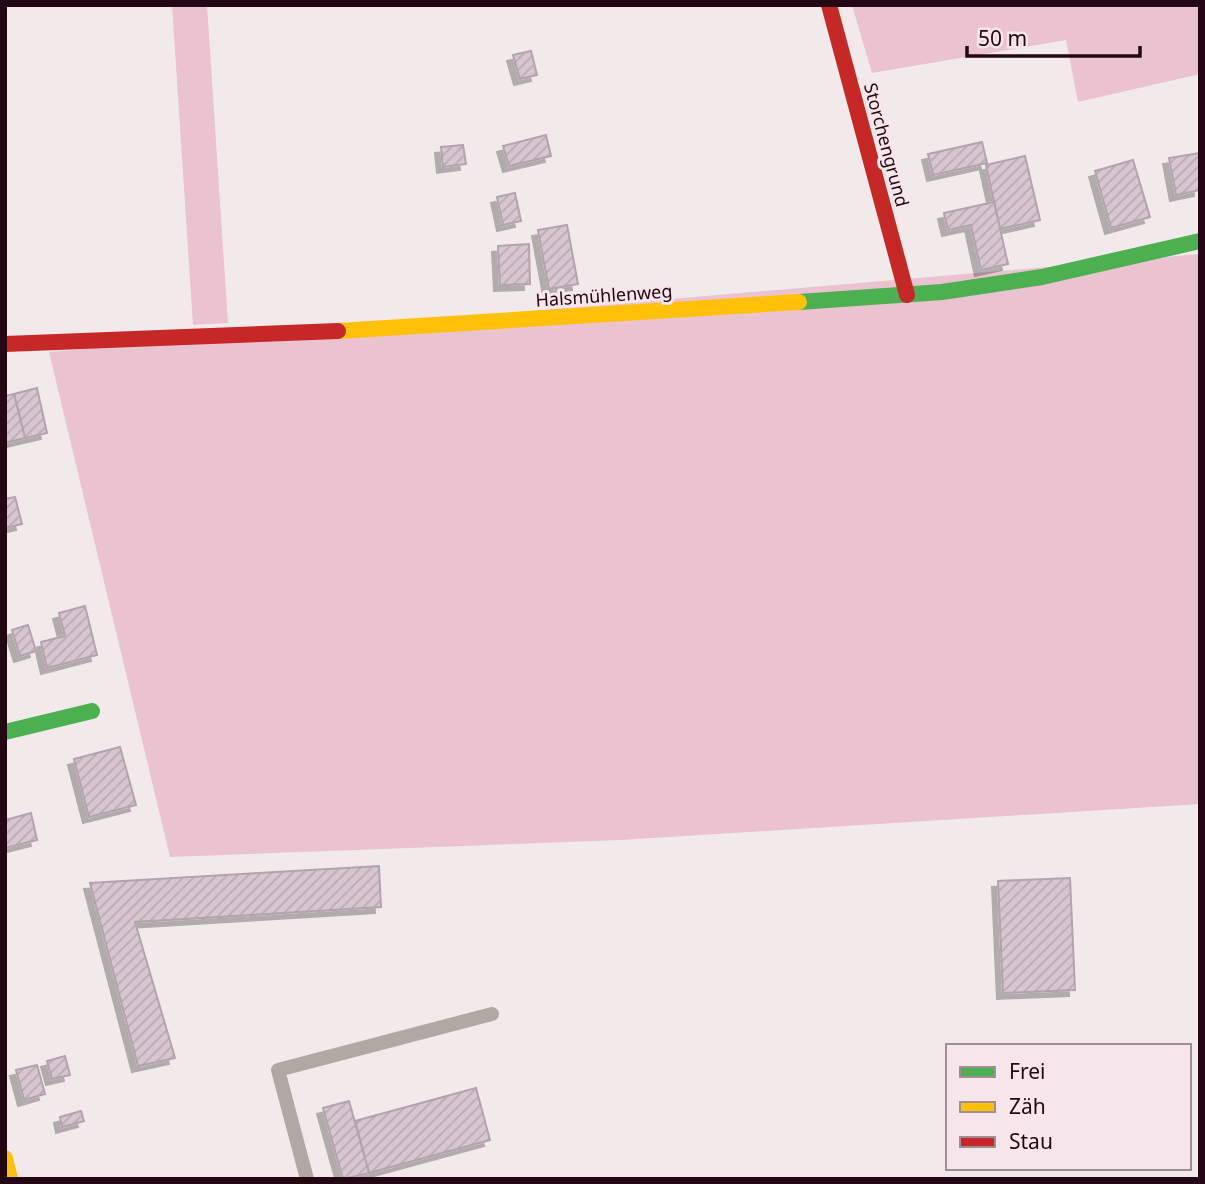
<svg xmlns="http://www.w3.org/2000/svg" width="1205" height="1184" viewBox="0 0 1205 1184" font-family="'Noto Sans',sans-serif">
  <defs>
    <pattern id="building-hatch" width="6" height="6" patternUnits="userSpaceOnUse" patternTransform="scale(1.75)"><rect width="6" height="6" fill="#d7c6d0"/><path d="M-1 1l2-2M0 6l6-6M5 7l2-2" fill="none" stroke="#b8a9b2"/></pattern>
    <filter id="shadow"><feDropShadow dx="-6" dy="6" stdDeviation="0" flood-color="#0004"/></filter>
  </defs>
  <rect width="100%" height="100%" fill="#f2e9eb"/>
  <g fill="#ebc2cf">
    <path d="M172,5H207L228,323L193,325Z"/>
    <path d="M852,5H1200V74L1078,102L1066,40L872,73Z"/>
    <path d="M1200,254V804L621,840L170,857L49,352Z"/>
  </g>
  <g fill="url(#building-hatch)" stroke="#b3a3ad" stroke-width="2" filter="url(#shadow)">
    <path d="M531,51L537,75L520,79L513,55Z"/>
    <path d="M546,135L551,156L509,166L503,146Z"/>
    <path d="M982,142L987,163L933,175L928,154Z"/>
    <path d="M463,145L466,164L443,167L441,147Z"/>
    <path d="M1200,153V190L1176,195L1169,158Z"/>
    <path d="M1025,156L1040,220L1000,229L986,165Z"/>
    <path d="M1133,160L1150,217L1111,228L1095,171Z"/>
    <path d="M515,193L521,221L503,225L497,197Z"/>
    <path d="M994,202L1008,264L981,270L971,225L948,230L944,213Z"/>
    <path d="M567,225L578,284L549,289L538,230Z"/>
    <path d="M529,244L530,284L500,285L498,246Z"/>
    <path d="M37,388L47,433L25,438L14,394Z"/>
    <path d="M14,394L25,438L5,443V396Z"/>
    <path d="M15,497L22,524L5,528V499Z"/>
    <path d="M85,606L97,655L47,668L41,642L65,636L59,613Z"/>
    <path d="M28,625L36,651L20,656L12,630Z"/>
    <path d="M120,747L136,805L89,817L74,759Z"/>
    <path d="M31,813L37,840L5,848V820Z"/>
    <path d="M379,866L381,907L135,922L175,1058L138,1066L90,883Z"/>
    <path d="M1070,878L1075,990L1003,993L998,881Z"/>
    <path d="M65,1056L70,1075L52,1079L47,1061Z"/>
    <path d="M37,1065L45,1094L24,1100L16,1070Z"/>
    <path d="M476,1088L490,1140L369,1173L355,1121Z"/>
    <path d="M349,1101L369,1173L343,1179L323,1108Z"/>
    <path d="M81,1111L84,1121L62,1127L60,1117Z"/>
  </g>
  <g fill="none" stroke-linecap="round" stroke-linejoin="round">
    <path stroke="#b1a8a4" stroke-width="14" d="M307,1179L278,1070L492,1014"/>
    <g stroke="#4caf50" stroke-width="16">
      <path d="M799,302L942,292L1042,277L1200,241"/>
      <path d="M5,732L92,711"/>
    </g>
    <g stroke="#ffc107" stroke-width="16">
      <path d="M338,331L799,302"/>
      <path d="M5,1158L10,1179"/>
    </g>
    <g stroke="#c62828" stroke-width="16">
      <path d="M829,5L907,295"/>
      <path d="M5,344L338,331"/>
    </g>
  </g>
  <g text-anchor="middle" stroke-width="6" stroke-linejoin="round" paint-order="stroke">
    <g font-size="18" fill="#230813" stroke="#f6e5ea">
      <text transform="translate(886 145) rotate(75)" y="6">Storchengrund</text>
      <text transform="translate(604 296) rotate(-4)" y="6">Halsmühlenweg</text>
    </g>
  </g>
  <rect width="1205" height="1184" fill="none" stroke="#230813" stroke-width="14"/>
  <rect x="946" y="1044" width="245" height="126" fill="#f6e5ea" stroke="#a28d94" stroke-width="2"/>
  <rect x="960" y="1067" width="35" height="10" fill="#4caf50" stroke="#a28d94" stroke-width="2"/>
  <text x="1009" y="1079" font-size="21" fill="#230813">Frei</text>
  <rect x="960" y="1102" width="35" height="10" fill="#ffc107" stroke="#a28d94" stroke-width="2"/>
  <text x="1009" y="1114" font-size="21" fill="#230813">Zäh</text>
  <rect x="960" y="1137" width="35" height="10" fill="#c62828" stroke="#a28d94" stroke-width="2"/>
  <text x="1009" y="1149" font-size="21" fill="#230813">Stau</text>
  <path d="M967 46v10h173v-10" fill="none" stroke="#230813" stroke-width="3.5"/>
  <text x="978" y="46" font-size="21" fill="#230813" stroke="#f6e5ea" stroke-width="5" paint-order="stroke">50 m</text>
</svg>
